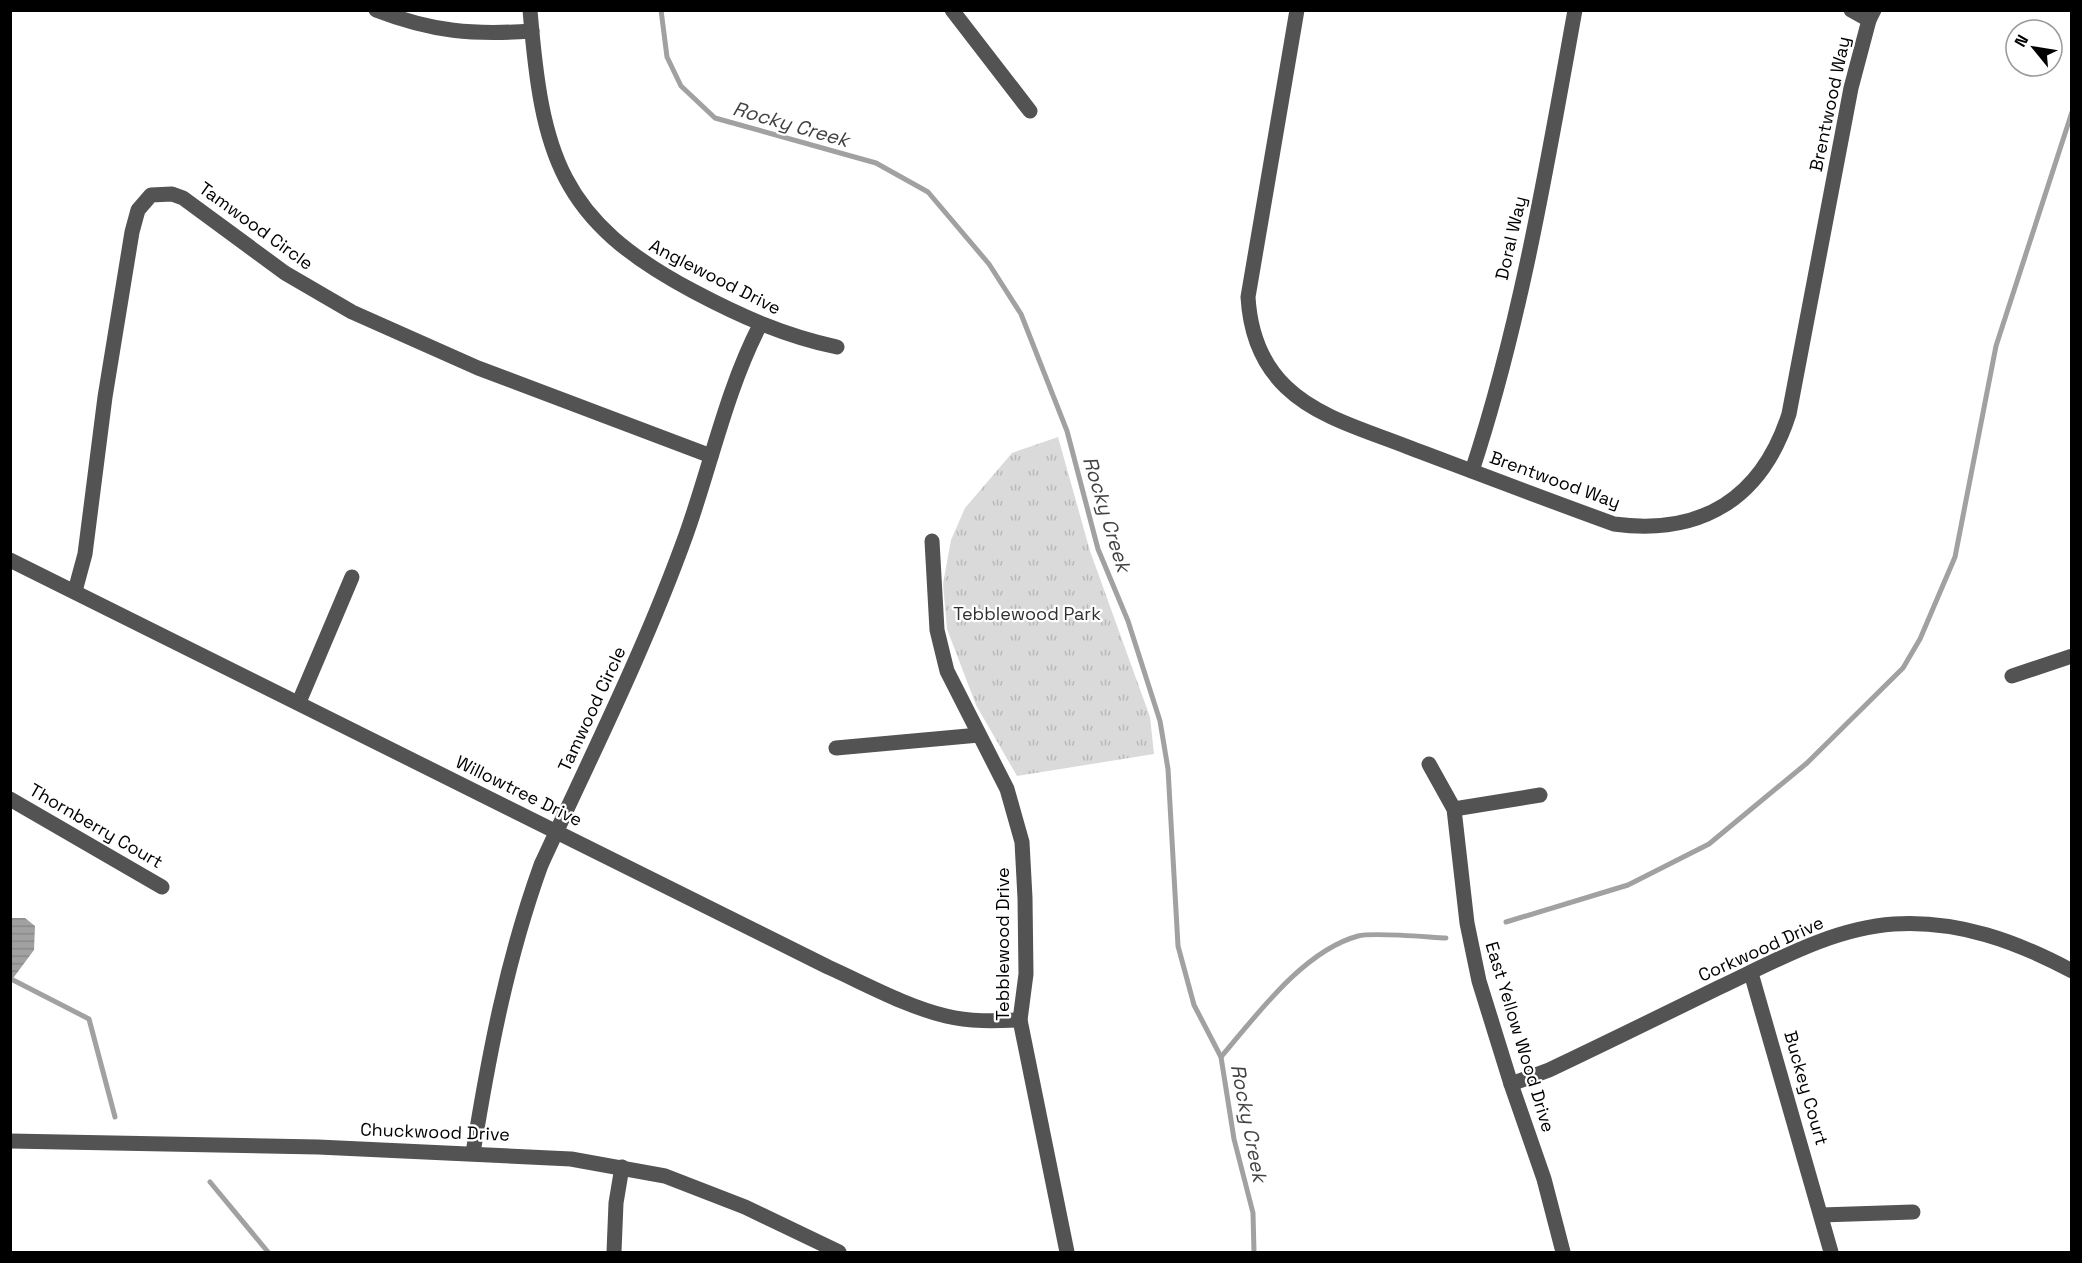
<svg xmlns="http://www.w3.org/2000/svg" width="2082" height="1263" viewBox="0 0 2082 1263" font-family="'Space Grotesk',sans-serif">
  <defs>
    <pattern id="park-tufts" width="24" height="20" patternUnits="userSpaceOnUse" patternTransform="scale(1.5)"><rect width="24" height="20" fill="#dadada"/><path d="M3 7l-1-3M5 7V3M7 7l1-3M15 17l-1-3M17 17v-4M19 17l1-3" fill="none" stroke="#b9b9b9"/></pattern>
    <pattern id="water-rules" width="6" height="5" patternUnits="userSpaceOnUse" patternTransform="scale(1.5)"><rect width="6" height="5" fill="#a1a1a1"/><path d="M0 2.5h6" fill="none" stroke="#898989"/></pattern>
  </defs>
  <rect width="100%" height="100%" fill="#fff"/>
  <path fill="url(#park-tufts)" d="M1058,437L1090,551L1150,717L1154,754L1017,776L976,705L947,629L943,584L951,540L965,508L1012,453Z"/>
  <path fill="url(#water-rules)" d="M11,918H25L35,926L34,950L11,981Z"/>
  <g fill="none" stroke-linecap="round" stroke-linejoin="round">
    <g stroke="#a1a1a1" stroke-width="5">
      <path d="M661,10L667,57L681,86L715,118L876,163L928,192L989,264L1021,314L1067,431L1098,549L1128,621L1160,721L1168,769L1178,946L1194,1005L1221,1057L1234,1139L1253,1213L1254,1252"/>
      <path d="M1506,922L1628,885L1709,844L1807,763L1903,668L1920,639L1955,557L1996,346L2072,112"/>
      <path d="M13,980L89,1019L115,1117"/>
      <path d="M1221,1057C1256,1016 1303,951 1358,936C1373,932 1426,937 1446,938"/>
      <path d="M210,1182L268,1252"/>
    </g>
    <g stroke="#535353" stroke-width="15">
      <path d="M376,10C433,32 473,35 532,31"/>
      <path d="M530,10C542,155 559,220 693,291C740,316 785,336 837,347"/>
      <path d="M952,10L1030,111"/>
      <path d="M1297,10L1248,297C1250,331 1261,363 1286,387C1318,418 1368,431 1408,447C1477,473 1545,499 1614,524C1702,536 1762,498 1789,414L1851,88L1869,20L1874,10"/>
      <path d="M1851,10L1869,20"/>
      <path d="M1472,471C1521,322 1547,165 1575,10"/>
      <path d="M932,541L937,630L947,671L1007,789L1022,842L1025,898L1026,974L1020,1020L1067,1252"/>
      <path d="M10,560L828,967C866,984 905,1006 946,1016C970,1022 995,1021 1020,1020"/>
      <path d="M75,591L85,554L105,397L132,232L138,210L151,195L172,194L183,198L285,273L352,312L478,368L711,456"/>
      <path d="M2012,676L2072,656"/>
      <path d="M299,702L352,577"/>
      <path d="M836,748L979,735"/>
      <path d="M1429,764L1454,809L1467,923L1479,981L1511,1084L1544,1179L1563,1252"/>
      <path d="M10,799L162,887"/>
      <path d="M1454,809L1540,795"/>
      <path d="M1751,973L1831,1252"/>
      <path d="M1511,1084L1549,1070C1606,1043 1663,1015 1720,987C1775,961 1833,928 1894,924C1958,920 2016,941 2072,971"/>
      <path d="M10,1141L318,1147L571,1159L665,1176L745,1207L839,1252"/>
      <path d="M473,1153C489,1054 507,959 541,865C591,756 645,649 686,535C711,465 726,391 760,325"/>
      <path d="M1821,1215L1913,1212"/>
      <path d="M614,1252L616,1203L622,1167"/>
    </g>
  </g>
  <g text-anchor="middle" stroke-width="4.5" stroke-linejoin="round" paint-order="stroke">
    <g font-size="18" fill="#000" stroke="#fff">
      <text transform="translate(1830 104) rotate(-78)" y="6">Brentwood Way</text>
      <text transform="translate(256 226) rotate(36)" y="6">Tamwood Circle</text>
      <text transform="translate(1511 238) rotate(-77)" y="6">Doral Way</text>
      <text transform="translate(715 277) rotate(27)" y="6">Anglewood Drive</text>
      <text transform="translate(1555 480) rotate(20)" y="6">Brentwood Way</text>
      <text transform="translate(592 709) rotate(-65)" y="6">Tamwood Circle</text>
      <text transform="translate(519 791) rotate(26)" y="6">Willowtree Drive</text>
      <text transform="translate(96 826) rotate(30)" y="6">Thornberry Court</text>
      <text transform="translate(1003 944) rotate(-90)" y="6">Tebblewood Drive</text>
      <text transform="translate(1761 949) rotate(-24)" y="6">Corkwood Drive</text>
      <text transform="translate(1520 1037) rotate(73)" y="6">East Yellow Wood Drive</text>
      <text transform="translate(1806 1088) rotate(74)" y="6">Buckey Court</text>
      <text transform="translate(435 1132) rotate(2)" y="6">Chuckwood Drive</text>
    </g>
    <g font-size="18" fill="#313131" stroke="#fff">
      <text x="1027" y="620">Tebblewood Park</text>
    </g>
    <g font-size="20" font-style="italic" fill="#424242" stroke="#fff">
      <text transform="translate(791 124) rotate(16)" y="7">Rocky Creek</text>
      <text transform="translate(1107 514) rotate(73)" y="7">Rocky Creek</text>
      <text transform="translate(1249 1123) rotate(79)" y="7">Rocky Creek</text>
    </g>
  </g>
  <rect width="2082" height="1263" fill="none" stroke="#000000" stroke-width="24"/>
  <g transform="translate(2034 48) rotate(300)"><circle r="28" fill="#ffffff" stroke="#999999" stroke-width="1.5"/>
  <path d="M0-4.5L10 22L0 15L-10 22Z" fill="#000000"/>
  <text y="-9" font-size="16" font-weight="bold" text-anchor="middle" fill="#000000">N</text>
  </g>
</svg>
